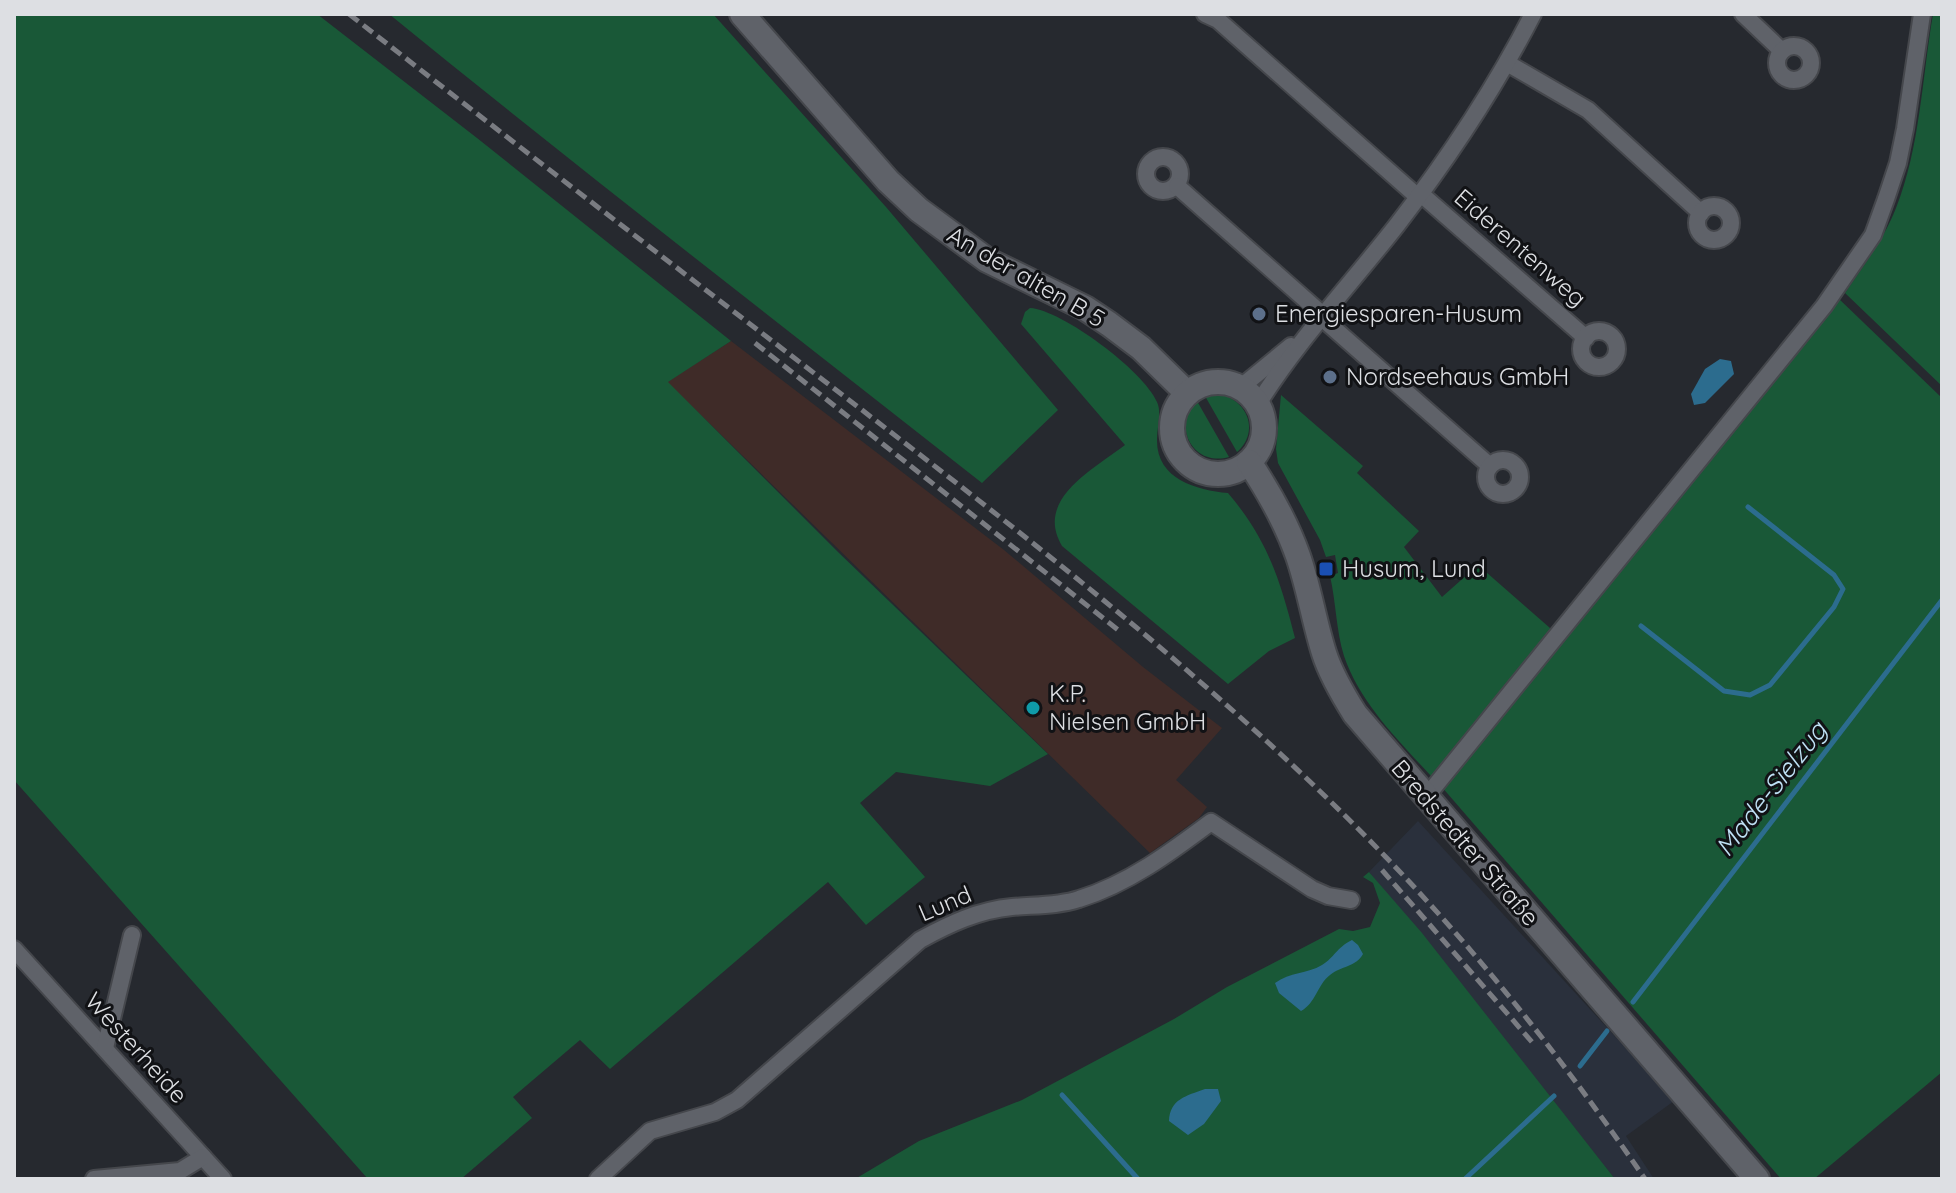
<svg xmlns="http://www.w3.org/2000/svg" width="1956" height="1193" viewBox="0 0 1956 1193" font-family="Quicksand,sans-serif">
  <rect width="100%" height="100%" fill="#26292f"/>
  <path fill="#2a303c" d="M1418,821L1674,1101L1626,1136L1654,1179H1615L1369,872Z"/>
  <path fill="#3f2b28" d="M731,341L1004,550L1143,667L1222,728L1176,780L1207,807L1199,818L1150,853L667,382Z"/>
  <g fill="#195837">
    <path d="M14,14H317L477,138L731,341L668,382L838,552L1048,754L990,786L896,772L860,803L925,877L866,925L828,882L610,1069L580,1040L513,1097L532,1118L461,1179H368L14,780Z"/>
    <path d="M389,14H713L886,207L1058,410L982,483C784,327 584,173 389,14Z"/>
    <path d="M1933,14H1942V386L1845,293C1863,266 1884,239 1896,208C1920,148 1922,78 1933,14Z"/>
    <path d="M1837,297L1942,398V1072L1814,1179H1781L1441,786Z"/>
    <path d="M1030,308C1062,310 1144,371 1157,402C1162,413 1157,427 1157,439C1156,479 1196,490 1228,493C1268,540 1280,580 1295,638L1269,651L1228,684L1062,546C1034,499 1094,469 1125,445L1021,324L1025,312Z"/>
    <path d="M1214,394C1245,395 1262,430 1237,452L1205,396Z"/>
    <path d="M1281,395L1363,466L1357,473L1419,531L1404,547L1442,597L1478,565L1550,628L1551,635L1441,769L1431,776C1398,740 1360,703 1344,656C1336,630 1336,602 1330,576L1338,573L1335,555L1326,557L1320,540L1278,463L1276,449Z"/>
    <path d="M1197,401L1229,457C1193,467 1171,426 1197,401Z"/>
    <path d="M1369,872L1422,933L1615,1179H855L919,1141L1022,1100L1174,1019L1227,987L1339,929L1353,931L1370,927L1380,903L1373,883L1363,877Z"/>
  </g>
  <g fill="#2c6c8e">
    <path d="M1720,359L1731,361L1734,374L1705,403L1694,405L1691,394L1705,369Z"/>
    <path d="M1352,940L1358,945L1363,954C1356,967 1341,966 1330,975C1317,985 1316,1003 1301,1011L1279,993L1275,983C1290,972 1307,974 1322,965C1335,957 1336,948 1352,940Z"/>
    <path d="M1205,1089H1218L1221,1101L1204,1124L1188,1135L1169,1121C1170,1099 1186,1096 1205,1089Z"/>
  </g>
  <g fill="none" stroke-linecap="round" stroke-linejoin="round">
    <g stroke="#2c6c8e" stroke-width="5">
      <path d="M1641,626L1724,691L1750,695L1770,685L1834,607L1843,589L1834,575L1748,507"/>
      <path d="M1633,1002L1942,600"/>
      <path d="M1580,1066L1607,1031"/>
      <path d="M1062,1095L1138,1179"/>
      <path d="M1465,1179L1554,1096"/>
    </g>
    <g stroke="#45474c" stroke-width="20">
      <g id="street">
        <path d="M1205,14L1218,20L1418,197"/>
        <path d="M1743,14L1782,51"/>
        <circle cx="1794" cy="63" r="17"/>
        <path d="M1507,63L1588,110L1701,213"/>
        <circle cx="1163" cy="174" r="17"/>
        <path d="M1177,186L1324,316"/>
        <path d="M1421,194L1586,338"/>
        <circle cx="1714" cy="223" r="17"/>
        <path d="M1322,318L1490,466"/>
        <circle cx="1599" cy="349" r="18"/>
        <path d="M1241,387L1291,346"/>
        <path d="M1258,404C1298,340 1351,284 1397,225C1448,159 1495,88 1533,14"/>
        <circle cx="1503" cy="477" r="17"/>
        <path d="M1426,797L1824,306L1873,235L1886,199L1898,163L1905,129L1922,14"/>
        <path d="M14,949L223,1179"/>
        <path d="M105,1048L132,935"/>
        <path d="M94,1179L180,1171L203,1157"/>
        <path d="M598,1179L650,1131L715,1112L737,1100L920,940C949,924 979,910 1012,907C1034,905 1058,906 1079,899C1128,884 1171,852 1211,822L1312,889L1328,896L1351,900"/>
      </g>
    </g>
    <g stroke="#45474c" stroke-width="28">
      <g id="secondary">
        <path d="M742,14L888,181L919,210L987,260L1085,308L1109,324L1141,348L1187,393"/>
        <circle cx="1218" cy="428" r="46"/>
        <path d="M1249,462C1269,492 1286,522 1298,556C1309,588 1314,621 1324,653C1331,675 1343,695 1355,714L1757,1179"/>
      </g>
    </g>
    <use href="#street" stroke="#5f6269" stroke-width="16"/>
    <use href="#secondary" stroke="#5f6269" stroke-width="24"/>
    <g stroke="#7a7c82" stroke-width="5" stroke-dasharray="12 6" stroke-linecap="butt">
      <path d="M349,14C506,137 664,258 823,380C1014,527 1211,677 1380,851C1478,952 1565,1062 1645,1179"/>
      <path d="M755,343L1122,633"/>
      <path d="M1382,870L1532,1042"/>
    </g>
  </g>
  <g fill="#5c6f8a" stroke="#111215" stroke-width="3">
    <circle cx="1259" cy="314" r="8"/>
    <circle cx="1330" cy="377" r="8"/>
  </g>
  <rect fill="#1a4fb4" stroke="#111215" stroke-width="3" x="1318" y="561" width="16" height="16" rx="4"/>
  <circle fill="#0f9aa8" stroke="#111215" stroke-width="3" cx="1033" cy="708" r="8"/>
  <g text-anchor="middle" stroke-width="6" stroke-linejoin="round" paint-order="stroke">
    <g font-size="24" fill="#dddfe3" stroke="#111215">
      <text transform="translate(1520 248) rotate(41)" y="8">Eiderentenweg</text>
      <text transform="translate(1026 277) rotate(30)" y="8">An der alten B 5</text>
      <text transform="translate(1465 843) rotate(49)" y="8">Bredstedter Straße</text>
      <text transform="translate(945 904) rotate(-23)" y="8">Lund</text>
      <text transform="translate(136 1048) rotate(48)" y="8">Westerheide</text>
    </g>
    <g font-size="24" fill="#dddfe3" stroke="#111215" text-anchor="start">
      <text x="1275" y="322">Energiesparen-Husum</text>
      <text x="1346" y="385">Nordseehaus GmbH</text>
      <text x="1342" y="577">Husum, Lund</text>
      <text x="1049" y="702">K.P.<tspan x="1049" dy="28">Nielsen GmbH</tspan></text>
    </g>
    <g font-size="26" font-style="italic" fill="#bfe1f5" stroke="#111215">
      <text transform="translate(1771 789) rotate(-52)" y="9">Made-Sielzug</text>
    </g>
  </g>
  <rect width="1956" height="1193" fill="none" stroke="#dddfe3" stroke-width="32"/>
</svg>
